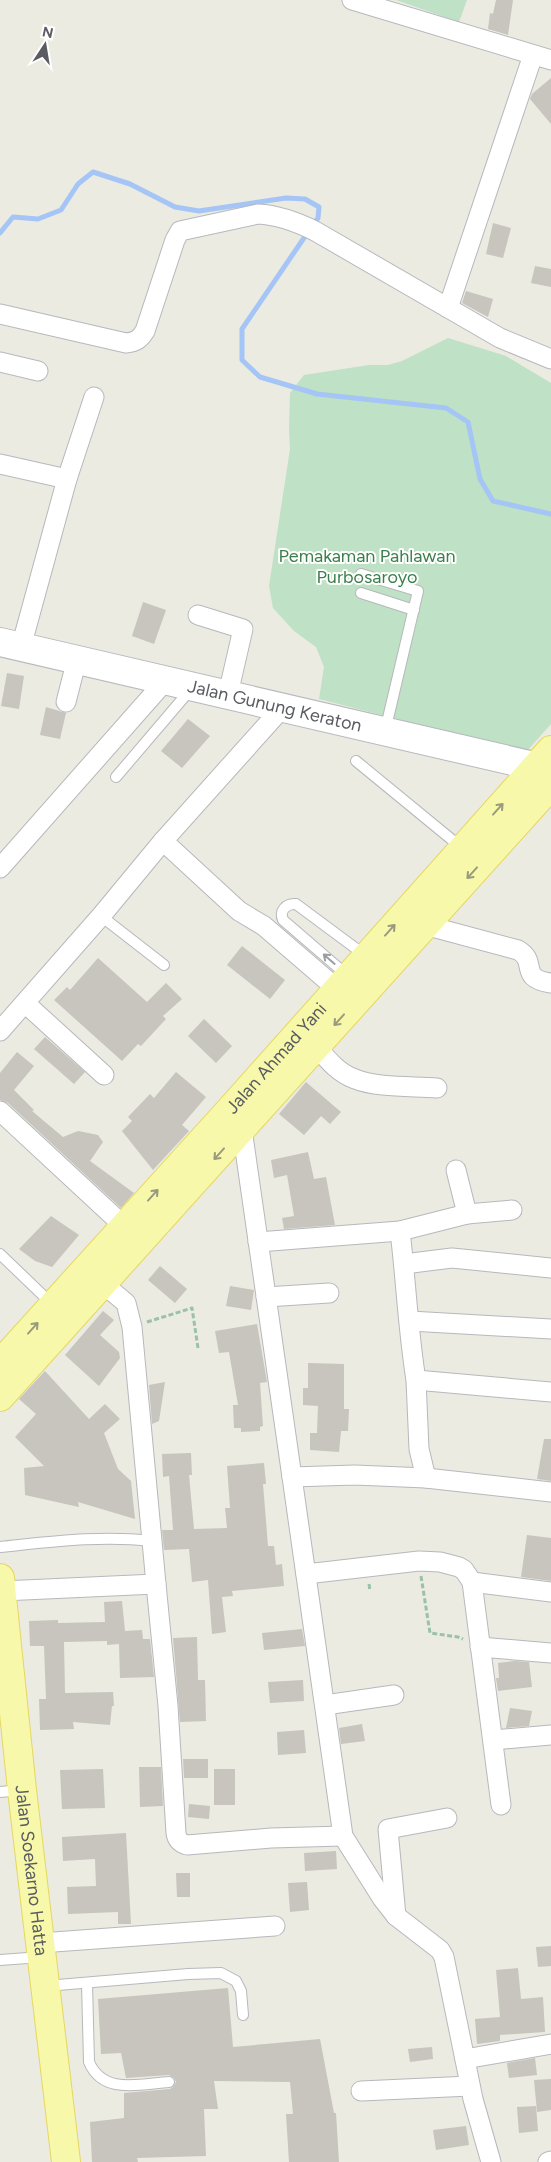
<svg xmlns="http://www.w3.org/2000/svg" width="551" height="2162" viewBox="0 0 551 2162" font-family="Figtree,sans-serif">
  <rect width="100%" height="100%" fill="#ebebe1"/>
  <g fill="#bfe1c5">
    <path d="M396,0H467L459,22Z"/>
    <path d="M448,338L506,356L551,383V724L526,752L319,699L324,667L316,647L294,631L273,608L269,586L290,449L289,429L290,393L304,375L369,365H388L402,361Z"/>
  </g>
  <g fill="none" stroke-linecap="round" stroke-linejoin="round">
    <g stroke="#a5c5f7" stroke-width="5">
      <path d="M308,232L242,329V360L260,377L317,394L446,408L468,422L480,479L493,501L551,514"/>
      <path d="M0,233L13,217L38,219L61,210L78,184L93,172L130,184L175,207L199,211L286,198L305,199L319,207L318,218L313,225"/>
    </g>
  </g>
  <g fill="#c7c5be">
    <path d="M496,0H513L508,35L488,29L490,13L493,14Z"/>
    <path d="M551,78V124L530,99L532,94Z"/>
    <path d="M493,223L511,228L503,258L486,254Z"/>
    <path d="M535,266L551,269V287L531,283Z"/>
    <path d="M466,291L493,299L488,317L462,303Z"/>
    <path d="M143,602L166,610L154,644L132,636Z"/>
    <path d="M7,673L24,676L19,709L1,706Z"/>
    <path d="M46,707L66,713L60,739L40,735Z"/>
    <path d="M188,719L210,736L182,768L161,751Z"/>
    <path d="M242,946L285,980L270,999L227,965Z"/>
    <path d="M98,958L147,1002L166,983L182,999L163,1016L166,1019L141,1046L138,1044L122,1061L54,1000L67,987L70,990Z"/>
    <path d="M204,1019L232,1046L216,1063L188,1036Z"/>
    <path d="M45,1037L85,1072L74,1084L34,1049Z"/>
    <path d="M17,1052L34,1066L14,1090L34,1110L32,1111L63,1137L78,1131L98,1135L103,1142L90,1161L134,1193L121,1208L8,1103L0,1100V1073Z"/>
    <path d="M176,1072L206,1097L182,1125L189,1131L153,1170L122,1131L132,1121L128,1117L150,1094L154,1098Z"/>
    <path d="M306,1082L341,1112L330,1124L321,1116L304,1135L279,1114Z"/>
    <path d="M308,1152L314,1179L326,1177L335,1225L284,1229L282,1218L294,1216L287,1175L274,1178L271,1160Z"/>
    <path d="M51,1216L79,1235L52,1267L35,1261L19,1249Z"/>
    <path d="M160,1266L187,1289L175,1303L148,1280Z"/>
    <path d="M230,1286L254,1290L251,1310L226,1306Z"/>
    <path d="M103,1311L114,1320L100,1335L119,1352L120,1358L99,1386L65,1355Z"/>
    <path d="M257,1324L267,1382L260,1383L263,1426L260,1427V1431L241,1432V1428H234L233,1405H238L229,1352L219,1353L215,1331Z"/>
    <path d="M308,1363L344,1364V1409H349L348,1431H341L339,1452L310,1450V1433H317L318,1406L303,1405V1388H308Z"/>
    <path d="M45,1371L89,1419L105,1404L120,1419L104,1433L118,1469L131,1481L135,1519L78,1502L79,1507L25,1495L24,1468L44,1466L15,1437L36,1414L19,1399Z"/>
    <path d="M165,1382L159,1421L152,1424L149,1385Z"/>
    <path d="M544,1439H551V1481L537,1479Z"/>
    <path d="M191,1453L192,1475H189L194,1529L227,1528L225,1508H230L227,1466L264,1463L266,1484H263L268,1546H274L276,1565L282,1564L284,1586L232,1591L233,1596L222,1597L226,1632L212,1634L208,1580L192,1582L189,1549L164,1550L162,1530H173L169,1476L163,1477L162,1454Z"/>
    <path d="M527,1535L551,1538V1581L521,1577Z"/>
    <path d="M122,1601L125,1631L142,1630L143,1639H150L154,1677L120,1678L119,1644L107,1645V1641L64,1642L65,1693L113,1692L114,1706H112L110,1725L73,1722L74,1729L40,1730L39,1699H46L44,1646H30L29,1621L58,1620V1623L105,1622L104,1602Z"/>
    <path d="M302,1629L305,1646L264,1650L262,1633Z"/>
    <path d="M197,1637L198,1680H205L206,1721L180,1722L173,1638Z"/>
    <path d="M515,1661L529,1662L532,1687L498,1691L496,1678H499L498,1663Z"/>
    <path d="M303,1680L304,1701L270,1703L268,1682Z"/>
    <path d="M510,1708L532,1711L529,1726L506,1728Z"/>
    <path d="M362,1724L365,1741L341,1744L339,1728Z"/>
    <path d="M304,1730L306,1753L278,1755L277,1732Z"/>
    <path d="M183,1759H208V1778H184Z"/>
    <path d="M139,1767H161L163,1806L140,1807Z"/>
    <path d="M103,1769L105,1808L62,1809L60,1770Z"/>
    <rect x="214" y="1769" width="21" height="36"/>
    <path d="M189,1804L210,1806L209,1819L188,1817Z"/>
    <path d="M126,1833L131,1924H118V1912L68,1914L67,1887L96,1886L95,1859L63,1861L62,1837Z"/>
    <path d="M336,1851L337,1869L305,1871L304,1853Z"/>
    <path d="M176,1873H190V1897H177Z"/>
    <path d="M307,1882L309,1910L290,1912L288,1883Z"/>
    <path d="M551,1946V1966L538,1967L536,1947Z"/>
    <path d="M518,1968L521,1999L543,1997L545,2032L500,2035V2041L477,2044L475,2019L500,2017L496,1970Z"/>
    <path d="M228,1988L233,2047L320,2039L334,2113H336L339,2162H289L286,2114H293L290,2082L214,2081L218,2109H204L206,2156L137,2158L138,2162H92L90,2122L124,2118V2093L170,2089L173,2087L176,2082L174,2078L169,2075L126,2078L121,2053L101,2054L98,1999Z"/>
    <path d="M432,2047L433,2059L410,2062L408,2049Z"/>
    <path d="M535,2058L537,2075L509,2078L507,2063Z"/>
    <path d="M551,2079V2110L537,2112L534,2080Z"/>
    <path d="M536,2106L538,2131L519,2133L517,2107Z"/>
    <path d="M466,2126L469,2145L436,2150L433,2130Z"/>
  </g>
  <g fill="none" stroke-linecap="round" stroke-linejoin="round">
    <g stroke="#b7b8bd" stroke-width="12">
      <g id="lane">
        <path d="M361,574L418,591L385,731"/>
        <path d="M361,593L414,610"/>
        <path d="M356,761L462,848"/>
        <path d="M116,777L191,689"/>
        <path d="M101,916L164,965"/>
        <path d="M348,976L283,920C279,911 286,903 296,904L366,956"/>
        <path d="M0,1254L52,1304"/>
        <path d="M0,1547C50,1542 101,1535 151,1541"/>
        <path d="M0,1792L21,1790"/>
        <path d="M0,1960L41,1957"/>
        <path d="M87,1983L89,2062C103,2095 139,2084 169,2082"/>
        <path d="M46,1986L188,1974L221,1973L236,1981L241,1991L243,2015"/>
      </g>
    </g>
    <g stroke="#b7b8bd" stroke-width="21">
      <g id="street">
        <path d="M352,0L551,60"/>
        <path d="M448,308L533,55"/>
        <path d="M0,314L126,343C136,342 140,339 145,331L175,240L180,231L258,214C279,215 297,222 315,231L500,338L551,359"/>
        <path d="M0,362L38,371"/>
        <path d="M0,464L67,479"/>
        <path d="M198,615L243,629L228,694"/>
        <path d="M21,647L67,479L94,397"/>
        <path d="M66,702L77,659"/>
        <path d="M163,841L239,911L264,926L337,989"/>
        <path d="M0,868L166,680"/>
        <path d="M425,925L518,950C539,962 517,978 551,983"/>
        <path d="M25,1003L104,1075"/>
        <path d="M0,1031L101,916L163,841L283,707"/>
        <path d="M316,1046C327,1059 338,1073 355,1079C377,1088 413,1086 437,1088"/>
        <path d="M0,1111L124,1226"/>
        <path d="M238,1122L242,1129L292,1477L355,1475L426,1478L551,1492"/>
        <path d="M456,1170L467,1214"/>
        <path d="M400,1231C406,1281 408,1331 416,1380L551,1392"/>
        <path d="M258,1242L400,1231L467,1214L512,1210"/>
        <path d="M404,1264L452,1258L551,1268"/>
        <path d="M102,1283L126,1303L132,1327L156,1584"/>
        <path d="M266,1297L329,1293"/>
        <path d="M410,1321L551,1329"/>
        <path d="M416,1380L419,1449L426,1478"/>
        <path d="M292,1477L343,1836L382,1898L396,1916L440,1950L444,1957L473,2099L491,2162"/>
        <path d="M306,1574L419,1561L440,1562L459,1567L464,1570L472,1582L501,1805"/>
        <path d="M472,1582L551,1592"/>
        <path d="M2,1591L156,1584L168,1706L176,1833C177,1840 180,1843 187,1845L271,1838L343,1836"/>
        <path d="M480,1647L551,1653"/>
        <path d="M325,1705L394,1695"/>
        <path d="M493,1740L551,1735"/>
        <path d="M396,1916L388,1829L447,1818"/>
        <path d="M40,1943L275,1926"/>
        <path d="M465,2059L551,2044"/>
        <path d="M361,2091L470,2086"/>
        <path d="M548,2162L551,2161"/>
      </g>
    </g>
    <g stroke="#b7b9bf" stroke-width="30">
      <g id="secondary">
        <path id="s1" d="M0,642L551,770"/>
      </g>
    </g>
    <g stroke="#e5d760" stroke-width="30">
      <g id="primary">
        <path id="s2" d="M0,1364L230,1110L551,750"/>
        <path d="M0,1397L551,785"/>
        <path id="s3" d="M0,1578L22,1790L66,2162"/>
      </g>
    </g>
    <g stroke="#99c1ac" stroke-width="3" stroke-dasharray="5 2.5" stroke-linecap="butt">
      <path d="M147,1322L192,1308L198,1348"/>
      <path d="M421,1576L430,1633L458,1637L463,1639"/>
      <path d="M369,1584L370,1591"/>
    </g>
    <use href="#lane" stroke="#fff" stroke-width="10"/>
    <use href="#street" stroke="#fff" stroke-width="19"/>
    <use href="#secondary" stroke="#fff" stroke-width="28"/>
    <use href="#primary" stroke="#f7f8aa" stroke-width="28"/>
  </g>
  <defs><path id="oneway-shaft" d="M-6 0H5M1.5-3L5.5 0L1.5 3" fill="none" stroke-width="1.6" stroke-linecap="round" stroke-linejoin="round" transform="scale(1.25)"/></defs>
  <g stroke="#999a7e">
    <use href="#oneway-shaft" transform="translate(498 809) rotate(-48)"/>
    <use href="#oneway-shaft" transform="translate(472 873) rotate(132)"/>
    <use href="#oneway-shaft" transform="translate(390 930) rotate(-48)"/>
    <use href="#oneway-shaft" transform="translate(339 1020) rotate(132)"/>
    <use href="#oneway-shaft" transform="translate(219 1154) rotate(132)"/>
    <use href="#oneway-shaft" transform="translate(153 1195) rotate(-48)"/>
    <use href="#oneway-shaft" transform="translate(33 1328) rotate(-48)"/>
  </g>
  <use stroke="#9c9da0" href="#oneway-shaft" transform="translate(329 959) rotate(-139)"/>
  <g text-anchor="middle" stroke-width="4" stroke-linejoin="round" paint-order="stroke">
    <g font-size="18" fill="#3b7f4a" stroke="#fff">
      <text x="367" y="562">Pemakaman Pahlawan<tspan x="367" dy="21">Purbosaroyo</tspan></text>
    </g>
    <g font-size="18" fill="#5a5c61" stroke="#fff">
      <text dy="6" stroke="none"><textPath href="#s1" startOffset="282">Jalan Gunung Keraton</textPath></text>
      <text dy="6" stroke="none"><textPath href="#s2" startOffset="412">Jalan Ahmad Yani</textPath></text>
      <text dy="6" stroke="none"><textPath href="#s3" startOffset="294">Jalan Soekarno Hatta</textPath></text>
    </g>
  </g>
  <g transform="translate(45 45) rotate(12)" stroke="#ffffff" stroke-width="4" paint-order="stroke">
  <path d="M0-4L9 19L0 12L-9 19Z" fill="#5a5c61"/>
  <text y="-8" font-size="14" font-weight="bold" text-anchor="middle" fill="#5a5c61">N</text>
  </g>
</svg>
